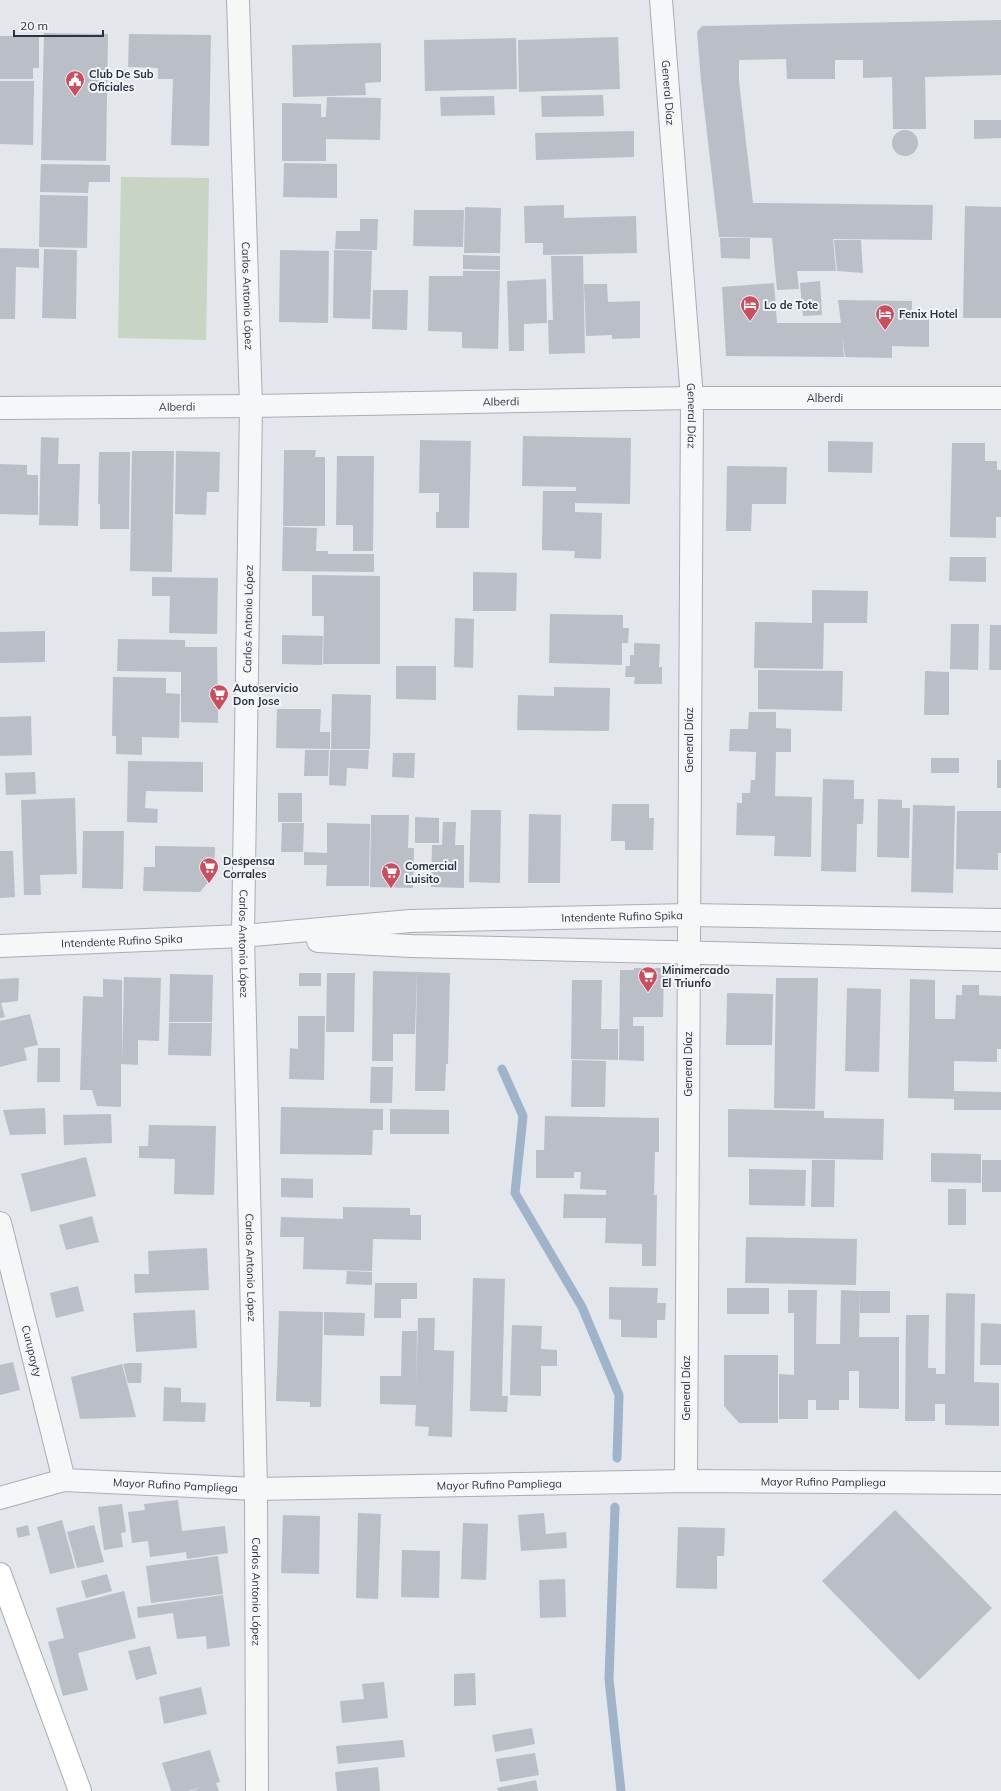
<svg xmlns="http://www.w3.org/2000/svg" width="1001" height="1791" viewBox="0 0 1001 1791" font-family="Mulish,sans-serif">
  <rect width="100%" height="100%" fill="#e3e6eb"/>
  <path fill="#c8d4c4" d="M121,177L209,178L206,340L118,338Z"/>
  <g fill="none" stroke-linecap="round" stroke-linejoin="round">
    <g stroke="#9fb3c9" stroke-width="9">
      <path d="M502,1069L523,1116L515,1193L582,1307L619,1395L617,1458"/>
      <path d="M615,1507L609,1679L621,1791"/>
    </g>
  </g>
  <g fill="#babfc7">
    <path d="M1001,20V75L925,77L926,129H893L892,77L863,78V60H835V79H787L786,59L739,60V81L753,203L933,205L932,240L833,239L836,271H797L799,289L777,290L772,238L719,237L701,81L697,32L702,26Z"/>
    <path d="M44,33L108,34L106,161L41,160Z"/>
    <path d="M129,34L211,35L209,146L171,145L173,79H158V68L128,67Z"/>
    <path d="M0,36H39V68H33V79H0Z"/>
    <path d="M618,37L620,89L519,92L518,40Z"/>
    <path d="M516,38L517,89L425,91L424,40Z"/>
    <path d="M381,43V82L365,83L366,95L293,97L292,45Z"/>
    <path d="M0,81H34L33,145L0,144Z"/>
    <path d="M603,95L604,116L542,117L541,96Z"/>
    <path d="M494,96L495,115L441,116L440,97Z"/>
    <path d="M327,97L381,98L380,140L326,139V161H282V103L321,104V117H326Z"/>
    <path d="M974,120H1001V138L974,139Z"/>
    <circle cx="905" cy="143" r="13"/>
    <path d="M634,131V157L536,160L535,133Z"/>
    <path d="M284,163L337,164V198L283,197Z"/>
    <path d="M41,164L110,165V182H89L88,193L40,192Z"/>
    <path d="M40,195L88,196L87,248L39,247Z"/>
    <path d="M564,205V218L636,216L637,253L543,255V243H525L524,206Z"/>
    <path d="M965,206L1001,207V318H963Z"/>
    <path d="M465,207L501,208L500,253H464Z"/>
    <path d="M414,210H464L463,247L413,246Z"/>
    <path d="M360,219H378L377,250L335,249L336,231H360Z"/>
    <path d="M720,238H750V259L721,258Z"/>
    <path d="M834,240H861L863,273L837,271Z"/>
    <path d="M0,248L39,249V268L16,267L15,319H0Z"/>
    <path d="M44,249L77,250L76,319L42,318Z"/>
    <path d="M280,250L329,251L328,323L279,322Z"/>
    <path d="M334,250L372,251L370,319L333,318Z"/>
    <path d="M463,255L500,256V270L463,269Z"/>
    <path d="M551,256H583L585,353L549,354L548,320H553Z"/>
    <path d="M463,271H500L498,349L462,348V332L428,331L429,276H463Z"/>
    <path d="M546,279L547,323L524,324V351H509L507,281Z"/>
    <path d="M820,281L822,315L803,316L800,283Z"/>
    <path d="M774,283L777,323H841L838,300L912,301V316H929V347L892,346V358L845,357L842,333L844,357L726,356L722,287Z"/>
    <path d="M584,284H607L608,302L640,301V338L612,339V335L586,336Z"/>
    <path d="M373,290H408L407,330L372,329Z"/>
    <path d="M523,436L631,438L630,504L575,503V512L602,513L601,559L574,558L575,551L542,550L543,491H576V487L522,486Z"/>
    <path d="M41,437L59,438L58,464H80L78,526L39,525Z"/>
    <path d="M420,440L471,441L469,528H436V512H439V493H419Z"/>
    <path d="M828,441L873,442L872,473L828,472Z"/>
    <path d="M952,443H985V461H997V470H1001V517H996V538L950,537Z"/>
    <path d="M284,450H316L315,457H325V526H283Z"/>
    <path d="M132,451H174L172,572L130,571Z"/>
    <path d="M176,451L220,452L219,492H207L206,515L175,514Z"/>
    <path d="M99,452H130L129,529H100V504H98Z"/>
    <path d="M337,456H374L373,551H353V525H336Z"/>
    <path d="M0,464L27,465V475H38V515L0,514Z"/>
    <path d="M727,466L787,467L786,504H752L751,531H726Z"/>
    <path d="M283,527L317,528L316,551H328V554H374V572L282,571Z"/>
    <path d="M950,557H986V582L949,581Z"/>
    <path d="M473,572L517,573L516,611H473Z"/>
    <path d="M312,575L380,576V664H323L324,616H312Z"/>
    <path d="M152,577L218,578L217,634L169,633L170,596H152Z"/>
    <path d="M812,590L868,591L867,623H824L823,669L754,668L755,622L812,623Z"/>
    <path d="M550,614L623,615V628H629L628,643H622V665L549,663Z"/>
    <path d="M455,618L474,619L473,668L454,667Z"/>
    <path d="M951,624H979L978,670L950,669Z"/>
    <path d="M990,625H1001V670H989Z"/>
    <path d="M45,631V662L0,663V632Z"/>
    <path d="M282,635L323,636L322,665L282,664Z"/>
    <path d="M118,639L185,640V647H217L218,723L181,722V672L117,671Z"/>
    <path d="M634,643L660,644L659,667H662V684H634L635,677H625L626,666H630V655H634Z"/>
    <path d="M396,666H436V700L396,699Z"/>
    <path d="M758,670L843,671L842,711L758,709Z"/>
    <path d="M925,671L949,672V715H924Z"/>
    <path d="M113,677L166,678V693L180,694L179,738L142,737V755L116,754V736H112Z"/>
    <path d="M554,687L610,688L609,731L517,730L518,695L554,696Z"/>
    <path d="M332,694L371,695L370,749H331Z"/>
    <path d="M277,709H321L320,732H330V749L276,748Z"/>
    <path d="M749,712H776V728L791,729V752H776L775,796L812,797L811,857L774,856L775,836L736,835L737,803H742V793H750L751,780H755L756,752L729,751L730,729H748Z"/>
    <path d="M31,716L32,755L0,756V717Z"/>
    <path d="M305,750H329L328,776H304Z"/>
    <path d="M330,750H369L368,769L347,768L346,786L329,785Z"/>
    <path d="M393,753H415L414,778L392,777Z"/>
    <rect x="931" y="758" width="28" height="15"/>
    <rect x="997" y="760" width="4" height="28"/>
    <path d="M128,761L203,762V792L146,791L145,808L158,809L157,823L127,822Z"/>
    <path d="M35,772L36,794L6,795L5,773Z"/>
    <path d="M823,779L854,780V799H864L863,824H857L856,872L821,871Z"/>
    <rect x="278" y="793" width="24" height="29"/>
    <path d="M75,798L77,874L40,875L41,895H24L21,800Z"/>
    <path d="M878,799L902,800V808H910L909,858L877,857Z"/>
    <path d="M612,804H649V818H654L653,850H625V841H611Z"/>
    <path d="M913,805L955,806L953,893L911,892Z"/>
    <path d="M471,810H501L500,883L469,882Z"/>
    <path d="M957,811H1001V853H998V870L956,869Z"/>
    <path d="M529,814L561,815L560,883H528Z"/>
    <path d="M371,815H409L408,848H414L413,888L370,887Z"/>
    <path d="M415,817L439,818V843H415Z"/>
    <path d="M443,822H456L455,845H464V888L431,887L432,845H442Z"/>
    <path d="M282,823H304L303,852H281Z"/>
    <path d="M327,823L370,824L369,886H326L327,865H304V852L327,853Z"/>
    <path d="M83,831H124L123,889L82,888Z"/>
    <path d="M155,846L215,847L214,875L200,892L143,891L144,867H155Z"/>
    <path d="M0,851H13L15,897L0,898Z"/>
    <path d="M634,968H664L663,1017H633V1026H644V1061L619,1060L620,970H634Z"/>
    <path d="M373,971L417,972L415,1034H393V1061H372Z"/>
    <path d="M417,972L450,973L448,1064H446L445,1091H415Z"/>
    <rect x="299" y="973" width="22" height="13"/>
    <path d="M327,973H355L354,1032H326Z"/>
    <path d="M170,974L213,975L212,1022H169Z"/>
    <path d="M124,977L161,978L159,1041L138,1040V1065L121,1064V1107L97,1106L92,1090H80L83,996L103,997V979L122,980V1062Z"/>
    <path d="M19,978L18,1001L1,1003L5,1017L0,1018V979Z"/>
    <path d="M776,978H818L815,1109L774,1108Z"/>
    <path d="M910,979L935,980V1019H955L956,995H962V985H979V995L1001,996V1049H997V1062L954,1061V1091L1001,1092V1110H954V1099L908,1098Z"/>
    <path d="M572,980H602L601,1029H618V1060L571,1059Z"/>
    <path d="M847,988L881,989L879,1072L845,1071Z"/>
    <path d="M727,993L773,994L772,1045H726Z"/>
    <path d="M30,1014L38,1045L24,1048L27,1060L0,1067V1021Z"/>
    <path d="M298,1016H325L324,1080L289,1079L290,1048L298,1049Z"/>
    <path d="M169,1023H212L211,1056L168,1055Z"/>
    <path d="M38,1048H60V1082H37Z"/>
    <path d="M572,1060L606,1061L605,1107H571Z"/>
    <path d="M371,1067H393L392,1103H370Z"/>
    <path d="M281,1107L383,1109V1130H373L372,1155L280,1154Z"/>
    <path d="M45,1108L46,1134L10,1135L3,1110Z"/>
    <path d="M390,1109L449,1110V1134H390Z"/>
    <path d="M728,1109L824,1111V1118L884,1119L883,1160L728,1157Z"/>
    <path d="M111,1114L112,1143L64,1145L63,1115Z"/>
    <path d="M545,1116L659,1118V1152H655L654,1195H657L656,1266H642V1244L605,1243L606,1218H563L564,1194L606,1195V1190L580,1189L581,1172H574V1178H536V1150H544Z"/>
    <path d="M149,1125L216,1126L214,1195L174,1194L175,1159L139,1158V1146H148Z"/>
    <path d="M931,1153L981,1154V1183L931,1182Z"/>
    <path d="M86,1157L96,1196L31,1212L21,1174Z"/>
    <path d="M812,1160H835L834,1207H811Z"/>
    <rect x="982" y="1160" width="19" height="32"/>
    <path d="M749,1169L806,1170L805,1206L749,1205Z"/>
    <path d="M281,1178L313,1179V1198L281,1197Z"/>
    <rect x="948" y="1189" width="18" height="36"/>
    <path d="M343,1207L410,1208V1215H421V1240L373,1239L372,1271L303,1269L304,1237H280L281,1217L343,1219Z"/>
    <path d="M92,1216L99,1242L66,1250L59,1225Z"/>
    <path d="M746,1237L857,1239L856,1285L745,1283Z"/>
    <path d="M207,1248L209,1290L135,1293L134,1274H149L148,1251Z"/>
    <path d="M347,1271L372,1272V1285L346,1284Z"/>
    <path d="M473,1278L505,1279L502,1396H508L507,1412L470,1411Z"/>
    <path d="M375,1283H417V1299H401V1318H374Z"/>
    <path d="M78,1286L84,1311L56,1318L50,1293Z"/>
    <path d="M609,1287L658,1288L657,1303H666L665,1320H657V1338L621,1337V1320L609,1319Z"/>
    <rect x="727" y="1288" width="42" height="26"/>
    <path d="M788,1290H817L816,1344H840L841,1290L860,1291L859,1337H899V1409L859,1408V1371H849V1400H839V1410H816V1400H808V1419H779V1374L794,1375V1313H788Z"/>
    <rect x="860" y="1291" width="30" height="22"/>
    <path d="M946,1293L975,1294L974,1382L999,1383V1426L945,1425V1404H935V1421H905L906,1315H929L928,1368H936V1374H945Z"/>
    <path d="M195,1310L197,1348L136,1352L133,1313Z"/>
    <path d="M279,1311L323,1312L321,1407H310V1402L276,1401Z"/>
    <path d="M324,1312L365,1313L364,1336L324,1335Z"/>
    <path d="M418,1318H435L434,1350L454,1351L452,1437L428,1436L429,1427L415,1426L416,1405L380,1404V1376H401L402,1331H417L416,1387Z"/>
    <path d="M981,1323L1001,1324V1365H980Z"/>
    <path d="M512,1325L542,1326L541,1349L557,1350V1366H541V1396L510,1395Z"/>
    <path d="M724,1355H778V1423H739L724,1406Z"/>
    <path d="M13,1362L20,1390L0,1395V1365Z"/>
    <path d="M129,1363H142L141,1383H128L123,1364Z"/>
    <path d="M122,1364L136,1417L80,1419L71,1377Z"/>
    <path d="M164,1387L181,1388V1402L206,1403L205,1422L163,1421Z"/>
    <path d="M178,1500L182,1531L225,1526L228,1553L187,1559L186,1552L150,1557L148,1541L132,1543L128,1512L145,1510L144,1504Z"/>
    <path d="M122,1504L126,1532L121,1533L123,1547L104,1550L98,1507Z"/>
    <path d="M895,1510L992,1608L919,1680L822,1581Z"/>
    <path d="M358,1513L381,1514L378,1599L356,1598Z"/>
    <path d="M544,1513L546,1534L566,1532L567,1548L521,1551L518,1515Z"/>
    <path d="M283,1515L320,1516L319,1574L281,1573Z"/>
    <path d="M62,1520L75,1568L50,1574L37,1527Z"/>
    <path d="M463,1523L488,1524L486,1580L461,1579Z"/>
    <path d="M28,1525L30,1535L18,1538L16,1528Z"/>
    <path d="M94,1525L104,1562L77,1568L67,1532Z"/>
    <path d="M678,1527L725,1528L724,1556H717V1589L676,1588Z"/>
    <path d="M402,1550L440,1551L439,1598L401,1597Z"/>
    <path d="M218,1556L223,1594L151,1603L146,1566Z"/>
    <path d="M107,1574L112,1591L86,1598L81,1581Z"/>
    <path d="M565,1579L566,1617L540,1618L539,1580Z"/>
    <path d="M124,1591L136,1638L78,1653L88,1690L63,1696L48,1642L64,1638L56,1608Z"/>
    <path d="M223,1595L230,1646L207,1649L206,1636L177,1639L173,1613L138,1618L137,1607Z"/>
    <path d="M150,1646L157,1674L136,1680L128,1651Z"/>
    <path d="M475,1673L476,1705L454,1706V1674Z"/>
    <path d="M384,1682L388,1718L342,1723L340,1701L364,1699L362,1684Z"/>
    <path d="M201,1687L207,1714L164,1724L159,1697Z"/>
    <path d="M532,1728L535,1744L495,1752L492,1735Z"/>
    <path d="M403,1740L405,1757L338,1764L336,1746Z"/>
    <path d="M210,1750L220,1782L216,1783L219,1791H191L202,1787L188,1791H171L162,1763Z"/>
    <path d="M535,1753L539,1775L500,1782L496,1759Z"/>
    <path d="M378,1767L380,1791H337L335,1772Z"/>
    <path d="M536,1780L538,1791H498L497,1788Z"/>
  </g>
  <g fill="none" stroke-linecap="round" stroke-linejoin="round">
    <g stroke="#a8adb5" stroke-width="24">
      <g id="street">
        <path id="s1" d="M238,0L251,406L243,936L256,1489L257,1791"/>
        <path id="s2" d="M661,0L692,398L686,1481"/>
        <path id="s3" d="M0,408L251,406L692,398H1001"/>
        <path d="M318,941L411,946L1001,960"/>
        <path id="s4" d="M0,946L243,936L410,921L688,915L1001,920"/>
        <path id="s5" d="M0,1223L64,1480"/>
        <path id="s6" d="M0,1498L64,1480L256,1489L686,1481L1001,1483"/>
      </g>
    </g>
    <g stroke="#a8adb5" stroke-width="24">
      <path id="secondary" d="M0,1574L80,1791"/>
    </g>
    <use href="#street" stroke="#f6f7f9" stroke-width="22"/>
    <use href="#secondary" stroke="#fff" stroke-width="22"/>
  </g>
  <defs>
    <g id="civic-pin" transform="scale(1)"><path d="M0 17L-7.5 6A9.5 9.5 0 1 1 7.5 6Z" fill="#cb4d5e" stroke="#f3f5f8"/><path d="M-.6-6.5H3V-4.5H.6V-3L4-1V1h2V6H-6V1h2V-1L-.6-3ZM-1.2 2.5V6h2.4V2.5Z" fill="#fff"/></g>
    <g id="hotel-pin" transform="scale(1)"><path d="M0 17L-7.5 6A9.5 9.5 0 1 1 7.5 6Z" fill="#cb4d5e" stroke="#f3f5f8"/><path d="M-6-4.5h1.5V1H6V5H4.5V3h-9V5H-6ZM-4 0a1.8 1.8 0 1 1 3.6 0ZM.5 0V-2.5h3Q6-2.5 6 0Z" fill="#fff"/></g>
    <g id="supermarket-pin" transform="scale(1)"><path d="M0 17L-7.5 6A9.5 9.5 0 1 1 7.5 6Z" fill="#cb4d5e" stroke="#f3f5f8"/><path d="M-6-5.5h2.5l.6 2H6L4.5 2H-2.5L-4.4-4H-6ZM-1.5 3.2a1.3 1.3 0 1 0 .1 0ZM3 3.2a1.3 1.3 0 1 0 .1 0Z" fill="#fff"/></g>
  </defs>
  <g fill-rule="evenodd">
    <use href="#civic-pin" x="75" y="80"/>
    <use href="#hotel-pin" x="750" y="305"/>
    <use href="#hotel-pin" x="885" y="314"/>
    <use href="#supermarket-pin" x="219" y="694"/>
    <use href="#supermarket-pin" x="209" y="867"/>
    <use href="#supermarket-pin" x="391" y="872"/>
    <use href="#supermarket-pin" x="648" y="976"/>
  </g>
  <g text-anchor="middle" stroke-width="4" stroke-linejoin="round" paint-order="stroke">
    <g font-size="11" font-weight="bold" fill="#2b3342" stroke="#f3f5f8" text-anchor="start">
      <text x="89" y="78">Club De Sub<tspan x="89" dy="13">Oficiales</tspan></text>
      <text x="764" y="309">Lo de Tote</text>
      <text x="899" y="318">Fenix Hotel</text>
      <text x="233" y="692">Autoservicio<tspan x="233" dy="13">Don Jose</tspan></text>
      <text x="223" y="865">Despensa<tspan x="223" dy="13">Corrales</tspan></text>
      <text x="405" y="870">Comercial<tspan x="405" dy="13">Luisito</tspan></text>
      <text x="662" y="974">Minimercado<tspan x="662" dy="13">El Triunfo</tspan></text>
    </g>
    <g font-size="11" fill="#2b3342" stroke="#f3f5f8">
      <text dy="4" stroke="none"><textPath href="#s2" startOffset="93">General Díaz</textPath></text>
      <text dy="4" stroke="none"><textPath href="#s1" startOffset="296">Carlos Antonio López</textPath></text>
      <text dy="4" stroke="none"><textPath href="#s3" startOffset="825">Alberdi</textPath></text>
      <text dy="4" stroke="none"><textPath href="#s3" startOffset="501">Alberdi</textPath></text>
      <text dy="4" stroke="none"><textPath href="#s3" startOffset="177">Alberdi</textPath></text>
      <text dy="4" stroke="none"><textPath href="#s2" startOffset="417">General Díaz</textPath></text>
      <text transform="translate(248 619) rotate(-89)" y="4">Carlos Antonio López</text>
      <text transform="translate(689 740) rotate(-90)" y="4">General Díaz</text>
      <text dy="4" stroke="none"><textPath href="#s4" startOffset="623">Intendente Rufino Spika</textPath></text>
      <text dy="4" stroke="none"><textPath href="#s4" startOffset="122">Intendente Rufino Spika</textPath></text>
      <text dy="4" stroke="none"><textPath href="#s1" startOffset="944">Carlos Antonio López</textPath></text>
      <text transform="translate(688 1064) rotate(-90)" y="4">General Díaz</text>
      <text dy="4" stroke="none"><textPath href="#s1" startOffset="1268">Carlos Antonio López</textPath></text>
      <text dy="4" stroke="none"><textPath href="#s5" startOffset="132">Curupayty</textPath></text>
      <text transform="translate(686 1388) rotate(-90)" y="4">General Díaz</text>
      <text dy="4" stroke="none"><textPath href="#s6" startOffset="826">Mayor Rufino Pampliega</textPath></text>
      <text dy="4" stroke="none"><textPath href="#s6" startOffset="502">Mayor Rufino Pampliega</textPath></text>
      <text dy="4" stroke="none"><textPath href="#s6" startOffset="178">Mayor Rufino Pampliega</textPath></text>
      <text dy="4" stroke="none"><textPath href="#s1" startOffset="1592">Carlos Antonio López</textPath></text>
    </g>
  </g>
  <path d="M14 30v6h89v-6" fill="none" stroke="#2b3342" stroke-width="2"/>
  <text x="20" y="30" font-size="12" fill="#2b3342" stroke="#f3f5f8" stroke-width="3" paint-order="stroke">20 m</text>
</svg>
